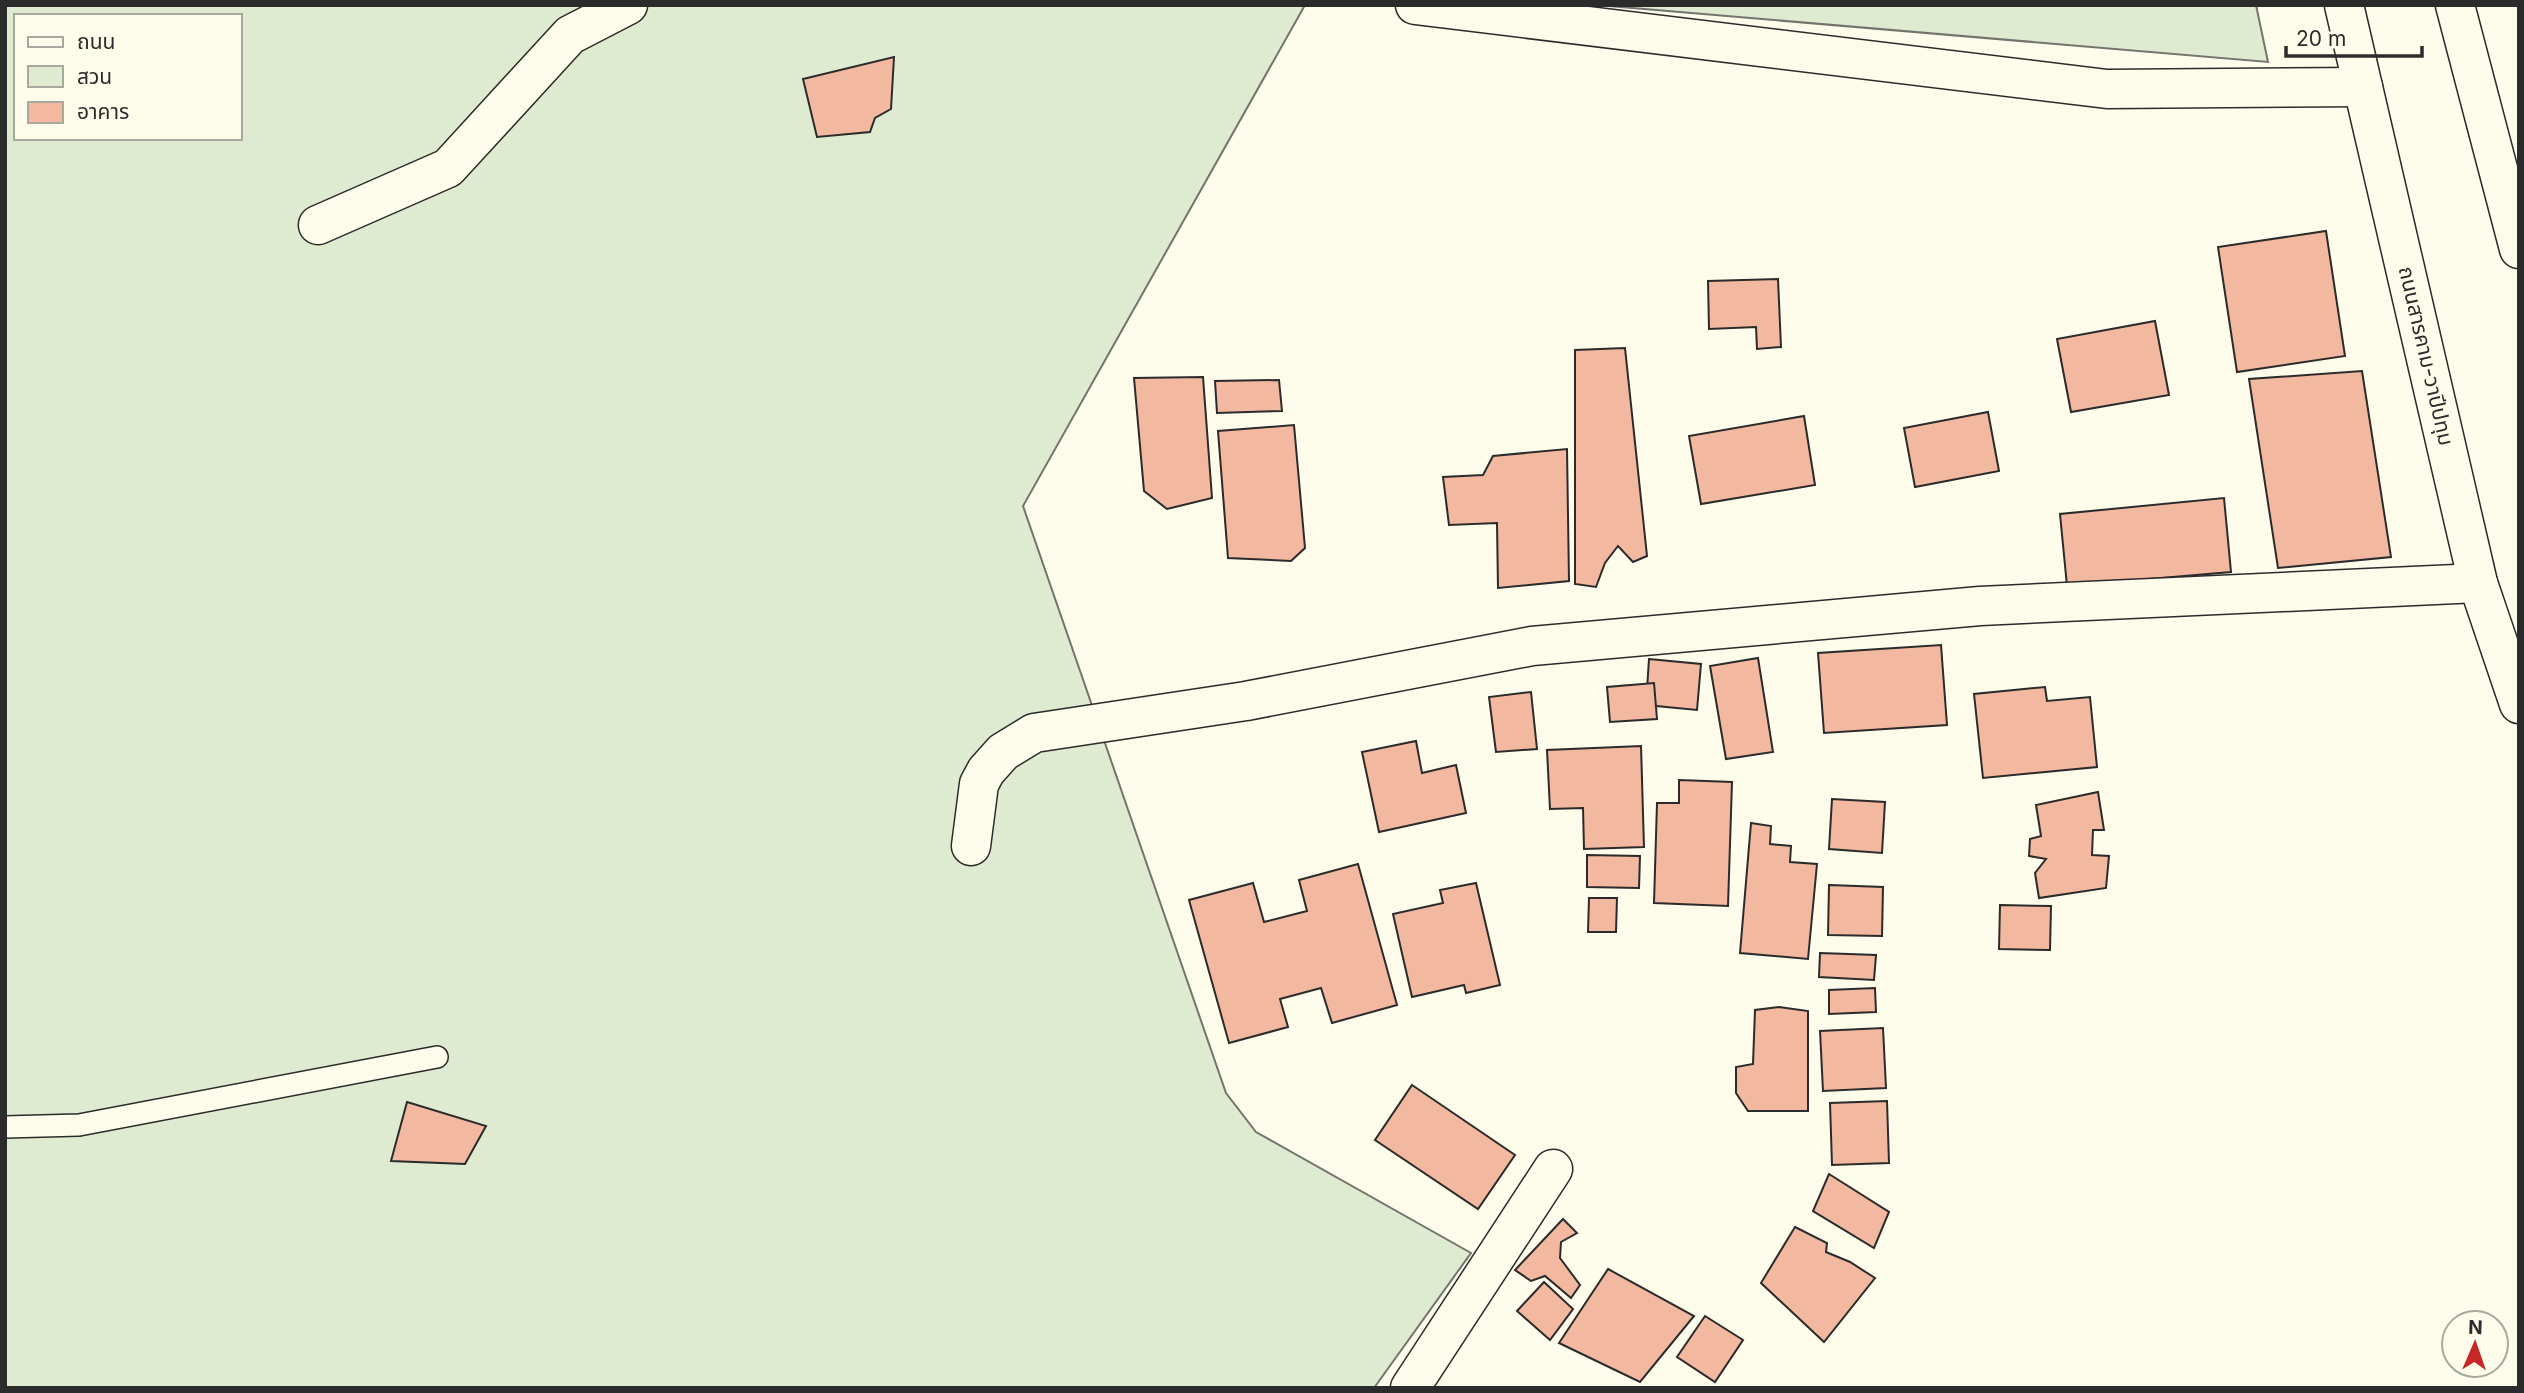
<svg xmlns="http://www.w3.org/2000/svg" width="2524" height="1393" viewBox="0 0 2524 1393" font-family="Inter,'Noto Sans Thai',sans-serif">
  <rect width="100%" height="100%" fill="#fdfbea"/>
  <g fill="#deebd1" stroke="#74746e" stroke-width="2" fill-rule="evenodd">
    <path d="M5,5H1305L1023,506L1226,1093L1256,1132L1471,1253L1374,1388H5ZM16,16H240V138H16Z"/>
    <path d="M1597,5H2256L2268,62Z"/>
  </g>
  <g fill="#f2b8a0" stroke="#2b2b2b" stroke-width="2">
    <path d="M894,57L891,109L875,118L870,132L817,137L803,79Z"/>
    <path d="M2326,231L2345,356L2237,372L2218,247Z"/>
    <path d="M1778,279L1781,347L1757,349L1756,327L1709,329L1708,281Z"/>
    <path d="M2155,321L2169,395L2071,412L2057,339Z"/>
    <path d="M1625,348L1647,556L1633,562L1618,546L1605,563L1596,587L1575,584V350Z"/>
    <path d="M2362,371L2391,557L2278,568L2249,379Z"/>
    <path d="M1203,377L1212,498L1167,509L1144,491L1134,378Z"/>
    <path d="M1279,380L1282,411L1217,413L1215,381Z"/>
    <path d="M1988,412L1999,471L1915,487L1904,428Z"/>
    <path d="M1804,416L1815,485L1701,504L1689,436Z"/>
    <path d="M1294,425L1305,548L1291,561L1228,558L1218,431Z"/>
    <path d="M1567,449L1569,581L1498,588L1497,523L1449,525L1443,477L1483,475L1493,456Z"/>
    <path d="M2224,498L2231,572L2067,586L2060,514Z"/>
    <path d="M1941,645L1947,725L1824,733L1818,653Z"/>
    <path d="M1758,658L1773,752L1726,759L1710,666Z"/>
    <path d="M1649,659L1701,664L1697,710L1646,705Z"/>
    <path d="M1654,683L1657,719L1610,722L1607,687Z"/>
    <path d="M2045,687L2047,701L2090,697L2097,767L1983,778L1974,694Z"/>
    <path d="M1531,692L1537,749L1496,752L1489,697Z"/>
    <path d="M1416,741L1422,773L1456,765L1466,813L1379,832L1362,752Z"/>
    <path d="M1641,746L1644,847L1584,849L1583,808L1550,809L1547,750Z"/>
    <path d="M1679,780L1732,782L1728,906L1654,903L1657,803H1679Z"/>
    <path d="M2098,792L2104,830H2093L2092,855L2109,856L2106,888L2039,898L2035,873L2046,859L2029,856L2030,839L2041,836L2036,805Z"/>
    <path d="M1832,799L1885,802L1882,853L1829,849Z"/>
    <path d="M1751,823L1771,826L1770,844L1791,846L1790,862L1817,864L1808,959L1740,953Z"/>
    <path d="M1587,855L1640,856L1639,888L1587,887Z"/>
    <path d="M1358,864L1397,1005L1332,1023L1321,988L1280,999L1288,1027L1229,1043L1189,900L1253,883L1264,922L1307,911L1299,880Z"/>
    <path d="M1476,883L1500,985L1466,993L1464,985L1412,997L1393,914L1443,903L1440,890Z"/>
    <path d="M1829,885L1883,887L1882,936L1828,935Z"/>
    <path d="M1589,898H1617L1616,932H1588Z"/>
    <path d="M2000,905L2051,906L2050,950L1999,949Z"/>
    <path d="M1820,953L1876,955L1874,980L1819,977Z"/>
    <path d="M1875,988L1876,1012L1829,1014V990Z"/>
    <path d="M1779,1007L1808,1011V1111H1748L1736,1093V1067L1753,1064L1755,1010Z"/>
    <path d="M1883,1028L1886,1088L1823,1091L1820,1031Z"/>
    <path d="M1412,1085L1515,1155L1478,1209L1375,1140Z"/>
    <path d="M1887,1101L1889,1163L1832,1165L1830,1103Z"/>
    <path d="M407,1102L486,1126L465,1164L391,1161Z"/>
    <path d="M1829,1174L1889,1212L1874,1248L1813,1211Z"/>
    <path d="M1563,1219L1577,1233L1561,1242L1560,1258L1580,1285L1571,1298L1545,1276L1531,1281L1515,1270Z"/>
    <path d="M1795,1227L1827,1243L1826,1252L1850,1262L1875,1278L1824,1342L1761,1283Z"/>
    <path d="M1608,1269L1694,1316L1640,1382L1559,1343Z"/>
    <path d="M1544,1282L1573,1309L1550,1340L1517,1311Z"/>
    <path d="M1705,1316L1743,1340L1715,1382L1677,1357Z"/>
  </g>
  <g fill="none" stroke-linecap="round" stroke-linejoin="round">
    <g stroke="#2b2b2b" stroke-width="24">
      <path id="lane" d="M5,1127L79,1125L437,1057"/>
    </g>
    <g stroke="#2b2b2b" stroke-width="41">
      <g id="street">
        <path d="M1415,5L2107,89L2363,87"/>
        <path d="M318,225L448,168L570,35L628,5"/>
        <path d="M971,846L979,784L986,771L1003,752L1034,733L1246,701L1532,646L1980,606L2478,583"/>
        <path d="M1410,1388L1553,1169"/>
      </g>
    </g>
    <g stroke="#2b2b2b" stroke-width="41">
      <g id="primary">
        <path d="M2344,5L2478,583L2519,704"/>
        <path d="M2455,5L2519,249"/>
      </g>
    </g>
    <use href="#lane" stroke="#fdfbea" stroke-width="21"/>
    <use href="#street" stroke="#fdfbea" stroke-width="38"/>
    <use href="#primary" stroke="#fdfbea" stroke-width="38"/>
  </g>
  <g text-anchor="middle" stroke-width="5" stroke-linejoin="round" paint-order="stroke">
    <g font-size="21" fill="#2b2b2b" stroke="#fdfbea">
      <text transform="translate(2426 356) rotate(77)" y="7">ถนนสารคาม-วาปีปทุม</text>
    </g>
  </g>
  <rect width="2524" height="1393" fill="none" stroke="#2b2b2b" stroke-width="14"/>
  <rect x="14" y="14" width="228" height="126" fill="#fdfbea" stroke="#a9a89e" stroke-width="2"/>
  <rect x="28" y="37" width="35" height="10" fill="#fdfbea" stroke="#a9a89e" stroke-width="2"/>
  <text x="77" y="49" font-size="21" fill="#2b2b2b">ถนน</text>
  <rect x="28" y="66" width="35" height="21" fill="#deebd1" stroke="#a9a89e" stroke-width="2"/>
  <text x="77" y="84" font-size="21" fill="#2b2b2b">สวน</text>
  <rect x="28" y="102" width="35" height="21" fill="#f2b8a0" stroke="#a9a89e" stroke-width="2"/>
  <text x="77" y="119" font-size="21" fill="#2b2b2b">อาคาร</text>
  <g transform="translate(2475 1344) rotate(2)"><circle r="33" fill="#fdfbea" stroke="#a9a89e" stroke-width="2"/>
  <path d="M0-5L12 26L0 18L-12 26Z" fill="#c62828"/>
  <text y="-10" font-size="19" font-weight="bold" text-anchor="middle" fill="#2b2b2b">N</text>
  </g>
  <path d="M2286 46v10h136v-10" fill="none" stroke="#2b2b2b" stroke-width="3.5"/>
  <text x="2296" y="46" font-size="21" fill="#2b2b2b" stroke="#fdfbea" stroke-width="5" paint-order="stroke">20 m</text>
</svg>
